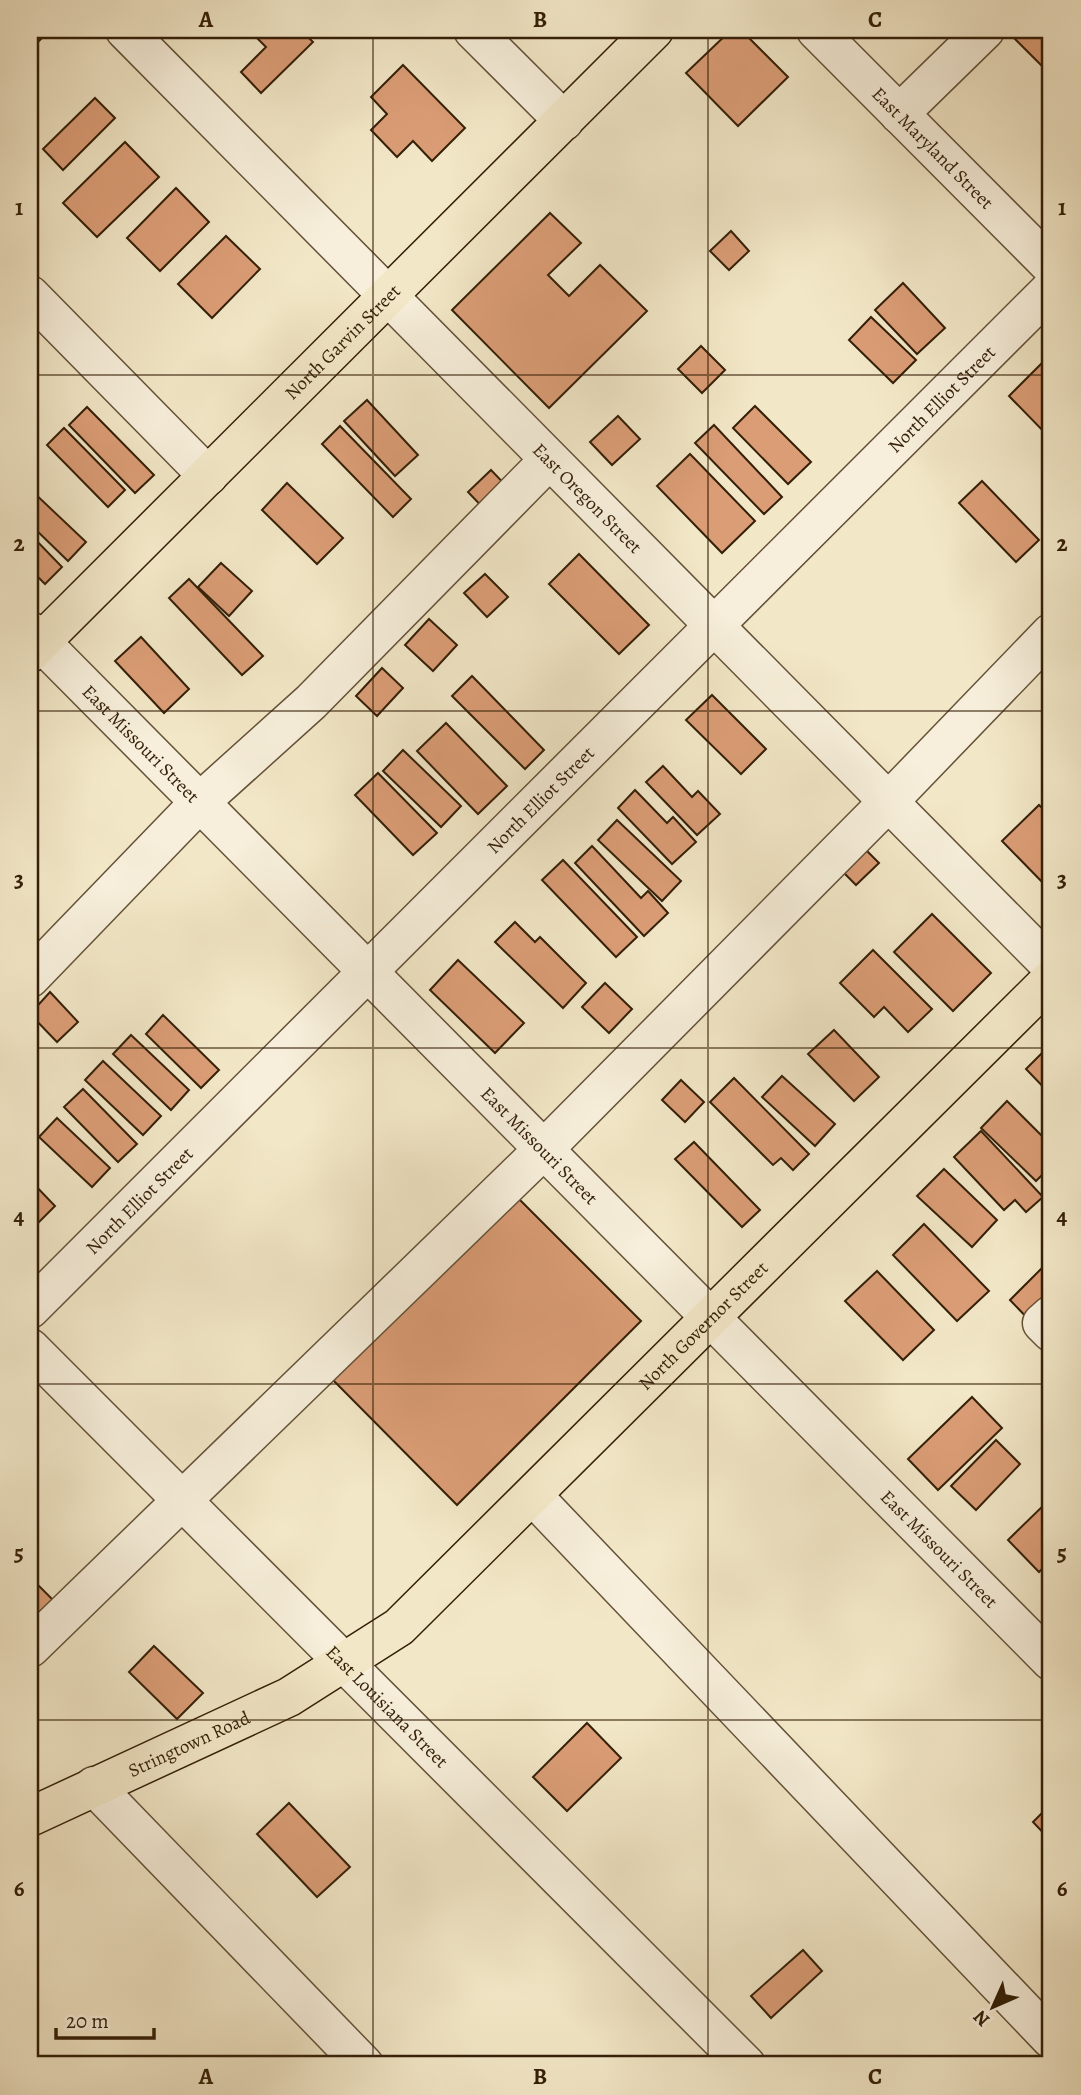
<svg xmlns="http://www.w3.org/2000/svg" width="1081" height="2095" viewBox="0 0 1081 2095" font-family="Alegreya,serif">
  <rect width="100%" height="100%" fill="#f2e7c7"/>
  <filter id="stains"><feTurbulence type="fractalNoise" baseFrequency=".00286" numOctaves="4"/><feColorMatrix values="0 0 0 0 .2 0 0 0 0 .09 0 0 0 0 .02 0 0 0 .5 -.17"/></filter>
  <radialGradient id="worn" r=".72"><stop offset=".6" stop-color="#630" stop-opacity="0"/><stop offset="1" stop-color="#630" stop-opacity=".3"/></radialGradient>
  <g fill="#db9d76" stroke="#341f08" stroke-width="2">
    <path d="M30,30H37L43,37L30,50Z"/>
    <path d="M249,30H301L313,42L261,93L241,72L266,47Z"/>
    <path d="M731,30H741L788,77L738,126L686,73Z"/>
    <path d="M1006,30H1051V75Z"/>
    <path d="M403,65L465,128L432,161L413,141L397,157L371,130L387,114L371,97Z"/>
    <path d="M95,98L115,118L63,170L43,149Z"/>
    <path d="M125,142L159,177L97,237L63,203Z"/>
    <path d="M176,188L209,222L160,271L127,238Z"/>
    <path d="M550,213L581,243L548,275L569,296L600,265L647,311L549,408L452,310Z"/>
    <path d="M731,231L749,251L729,270L710,251Z"/>
    <path d="M226,236L260,269L212,318L178,284Z"/>
    <path d="M903,283L945,328L917,354L875,310Z"/>
    <path d="M871,317L916,360L893,383L849,340Z"/>
    <path d="M701,346L725,370L702,393L678,369Z"/>
    <path d="M1051,354V439L1009,396Z"/>
    <path d="M367,400L418,455L395,476L344,421Z"/>
    <path d="M755,406L811,462L788,484L733,428Z"/>
    <path d="M87,407L154,475L135,493L69,425Z"/>
    <path d="M618,416L640,439L612,465L590,442Z"/>
    <path d="M714,425L782,497L764,514L695,443Z"/>
    <path d="M340,426L411,499L393,517L322,444Z"/>
    <path d="M64,428L125,490L108,507L47,445Z"/>
    <path d="M690,454L755,521L722,553L657,486Z"/>
    <path d="M491,470L513,493L490,515L468,492Z"/>
    <path d="M982,481L1039,540L1016,562L959,503Z"/>
    <path d="M287,483L343,538L317,564L262,510Z"/>
    <path d="M31,490L86,542L68,561L30,524Z"/>
    <path d="M30,534L62,567L45,584L30,569Z"/>
    <path d="M579,554L649,625L619,654L549,584Z"/>
    <path d="M221,563L252,591L229,616L198,587Z"/>
    <path d="M485,574L508,597L487,617L464,593Z"/>
    <path d="M189,579L263,656L242,675L169,598Z"/>
    <path d="M429,619L457,645L433,671L405,645Z"/>
    <path d="M141,637L189,689L164,713L115,661Z"/>
    <path d="M382,668L403,688L377,716L356,696Z"/>
    <path d="M472,676L544,750L525,769L452,696Z"/>
    <path d="M712,695L766,749L741,774L686,720Z"/>
    <path d="M446,723L507,786L478,814L417,751Z"/>
    <path d="M403,750L461,806L441,827L383,771Z"/>
    <path d="M663,766L692,797L698,791L720,814L697,835L646,782Z"/>
    <path d="M378,773L437,833L413,855L355,795Z"/>
    <path d="M635,790L667,823L673,817L696,842L672,864L618,808Z"/>
    <path d="M1039,805L1051,817L1049,889L1002,841Z"/>
    <path d="M617,820L681,881L662,901L598,840Z"/>
    <path d="M858,842L879,863L856,885L836,865Z"/>
    <path d="M592,846L641,898L648,891L668,913L644,936L575,863Z"/>
    <path d="M563,860L637,937L616,957L542,880Z"/>
    <path d="M932,914L991,973L953,1011L894,952Z"/>
    <path d="M515,922L535,942L540,937L586,983L563,1008L495,942Z"/>
    <path d="M873,950L932,1009L908,1032L884,1007L874,1017L840,983Z"/>
    <path d="M458,960L524,1023L495,1053L430,990Z"/>
    <path d="M605,983L632,1009L609,1033L582,1007Z"/>
    <path d="M50,992L78,1022L57,1042L30,1014Z"/>
    <path d="M163,1015L219,1070L201,1088L146,1034Z"/>
    <path d="M834,1030L879,1077L854,1101L808,1054Z"/>
    <path d="M131,1035L189,1090L171,1110L113,1054Z"/>
    <path d="M1051,1044V1095L1026,1069Z"/>
    <path d="M103,1061L161,1116L143,1135L85,1080Z"/>
    <path d="M782,1076L835,1124L815,1146L762,1097Z"/>
    <path d="M734,1078L809,1154L793,1170L781,1158L773,1165L710,1102Z"/>
    <path d="M681,1080L704,1102L685,1122L662,1100Z"/>
    <path d="M83,1089L137,1144L118,1162L64,1107Z"/>
    <path d="M1007,1101L1051,1145V1166L1036,1181L981,1128Z"/>
    <path d="M57,1118L110,1168L92,1187L39,1137Z"/>
    <path d="M981,1131L1043,1197L1026,1212L1015,1200L1004,1210L954,1157Z"/>
    <path d="M694,1142L760,1210L742,1227L675,1159Z"/>
    <path d="M944,1169L997,1220L972,1247L917,1196Z"/>
    <path d="M30,1180L55,1206L30,1231Z"/>
    <path d="M511,1191L641,1321L457,1505L328,1375Z"/>
    <path d="M924,1224L989,1291L957,1321L893,1255Z"/>
    <path d="M1043,1267L1051,1276V1307L1033,1324L1010,1300Z"/>
    <path d="M877,1271L934,1330L903,1360L845,1301Z"/>
    <path d="M972,1397L1002,1428L938,1490L908,1459Z"/>
    <path d="M996,1440L1020,1464L976,1510L951,1486Z"/>
    <path d="M1051,1498V1560L1039,1572L1008,1540Z"/>
    <path d="M30,1577L63,1610L30,1629Z"/>
    <path d="M154,1646L203,1693L177,1719L129,1672Z"/>
    <path d="M587,1723L621,1758L567,1811L533,1777Z"/>
    <path d="M289,1803L350,1867L317,1897L257,1834Z"/>
    <path d="M1051,1804V1841L1033,1822Z"/>
    <path d="M803,1950L822,1971L771,2018L751,1996Z"/>
  </g>
  <g fill="none" stroke-linecap="round" stroke-linejoin="round">
    <g stroke="#645138" stroke-width="41">
      <g id="minor">
        <path id="s1" d="M125,30L1051,966"/>
        <path d="M473,30L564,121"/>
        <path id="s2" d="M816,30L1051,266"/>
        <path d="M899,114L985,30"/>
        <path d="M30,295L208,476"/>
        <path id="s3" d="M30,631L1051,1661"/>
        <path d="M30,978L200,802L311,702L549,460"/>
        <path id="s4" d="M30,1309L1051,289"/>
        <path d="M1051,1315L1042,1323L1051,1332"/>
        <path id="s5" d="M30,1348L746,2065"/>
        <path d="M533,1496L1051,2039"/>
        <path d="M30,1648L543,1150L888,802L1051,633"/>
        <path d="M94,1786L364,2065"/>
      </g>
    </g>
    <g stroke="#341f08" stroke-width="41">
      <g id="major">
        <path id="s6" d="M30,653L654,30"/>
        <path id="s7" d="M30,1817L289,1697L399,1627L1051,979"/>
      </g>
    </g>
    <use href="#minor" stroke="#f7efdb" stroke-width="38"/>
    <use href="#major" stroke="#f2e7c7" stroke-width="38"/>
  </g>
  <path fill="none" stroke="#341f08" stroke-width="2" stroke-opacity="0.55" d="M373,30V2065M708,30V2065M30,375H1051M30,711H1051M30,1048H1051M30,1384H1051M30,1720H1051"/>
  <g text-anchor="middle" stroke-width="6" stroke-linejoin="round" paint-order="stroke">
    <g font-size="19" fill="#341f08" stroke="#f7efdb">
      <text dy="7" stroke="none"><textPath href="#s2" startOffset="166">East Maryland Street</textPath></text>
      <text dy="7" stroke="none"><textPath href="#s6" startOffset="441">North Garvin Street</textPath></text>
      <text dy="7" stroke="none"><textPath href="#s4" startOffset="1288">North Elliot Street</textPath></text>
      <text dy="7" stroke="none"><textPath href="#s1" startOffset="658">East Oregon Street</textPath></text>
      <text dy="7" stroke="none"><textPath href="#s3" startOffset="158">East Missouri Street</textPath></text>
      <text dy="7" stroke="none"><textPath href="#s4" startOffset="721">North Elliot Street</textPath></text>
      <text dy="7" stroke="none"><textPath href="#s3" startOffset="724">East Missouri Street</textPath></text>
      <text dy="7" stroke="none"><textPath href="#s4" startOffset="154">North Elliot Street</textPath></text>
      <text dy="7" stroke="none"><textPath href="#s7" startOffset="844">North Governor Street</textPath></text>
      <text dy="7" stroke="none"><textPath href="#s3" startOffset="1292">East Missouri Street</textPath></text>
      <text dy="7" stroke="none"><textPath href="#s5" startOffset="506">East Louisiana Street</textPath></text>
      <text dy="7" stroke="none"><textPath href="#s7" startOffset="175">Stringtown Road</textPath></text>
    </g>
  </g>
  <rect width="1081" height="2095" fill="none" stroke="#f2e7c7" stroke-width="77"/>
  <g transform="translate(993 2007) rotate(225)" stroke="#f7efdb" stroke-width="5" paint-order="stroke">
  <path d="M0-5L12 26L0 18L-12 26Z" fill="#341f08"/>
  <text y="-10" font-size="19" font-weight="bold" text-anchor="middle" fill="#341f08">N</text>
  </g>
  <path d="M56 2028v10h98v-10" fill="none" stroke="#341f08" stroke-width="3.5"/>
  <text x="66" y="2028" font-size="21" fill="#341f08" stroke="#f7efdb" stroke-width="5" paint-order="stroke">20 m</text>
  <rect x="38" y="38" width="1004" height="2018" fill="none" stroke="#341f08" stroke-width="2.5"/>
  <g font-size="23" text-anchor="middle" font-weight="bold" fill="#341f08">
    <text x="206" y="27">A</text>
    <text x="540" y="27">B</text>
    <text x="875" y="27">C</text>
    <text x="19" y="215">1</text>
    <text x="1062" y="215">1</text>
    <text x="19" y="551">2</text>
    <text x="1062" y="551">2</text>
    <text x="19" y="887">3</text>
    <text x="1062" y="887">3</text>
    <text x="19" y="1224">4</text>
    <text x="1062" y="1224">4</text>
    <text x="19" y="1560">5</text>
    <text x="1062" y="1560">5</text>
    <text x="19" y="1896">6</text>
    <text x="1062" y="1896">6</text>
    <text x="206" y="2084">A</text>
    <text x="540" y="2084">B</text>
    <text x="875" y="2084">C</text>
  </g>
  <rect width="100%" height="100%" filter="url(#stains)"/>
  <rect width="100%" height="100%" fill="url(#worn)"/>
</svg>
